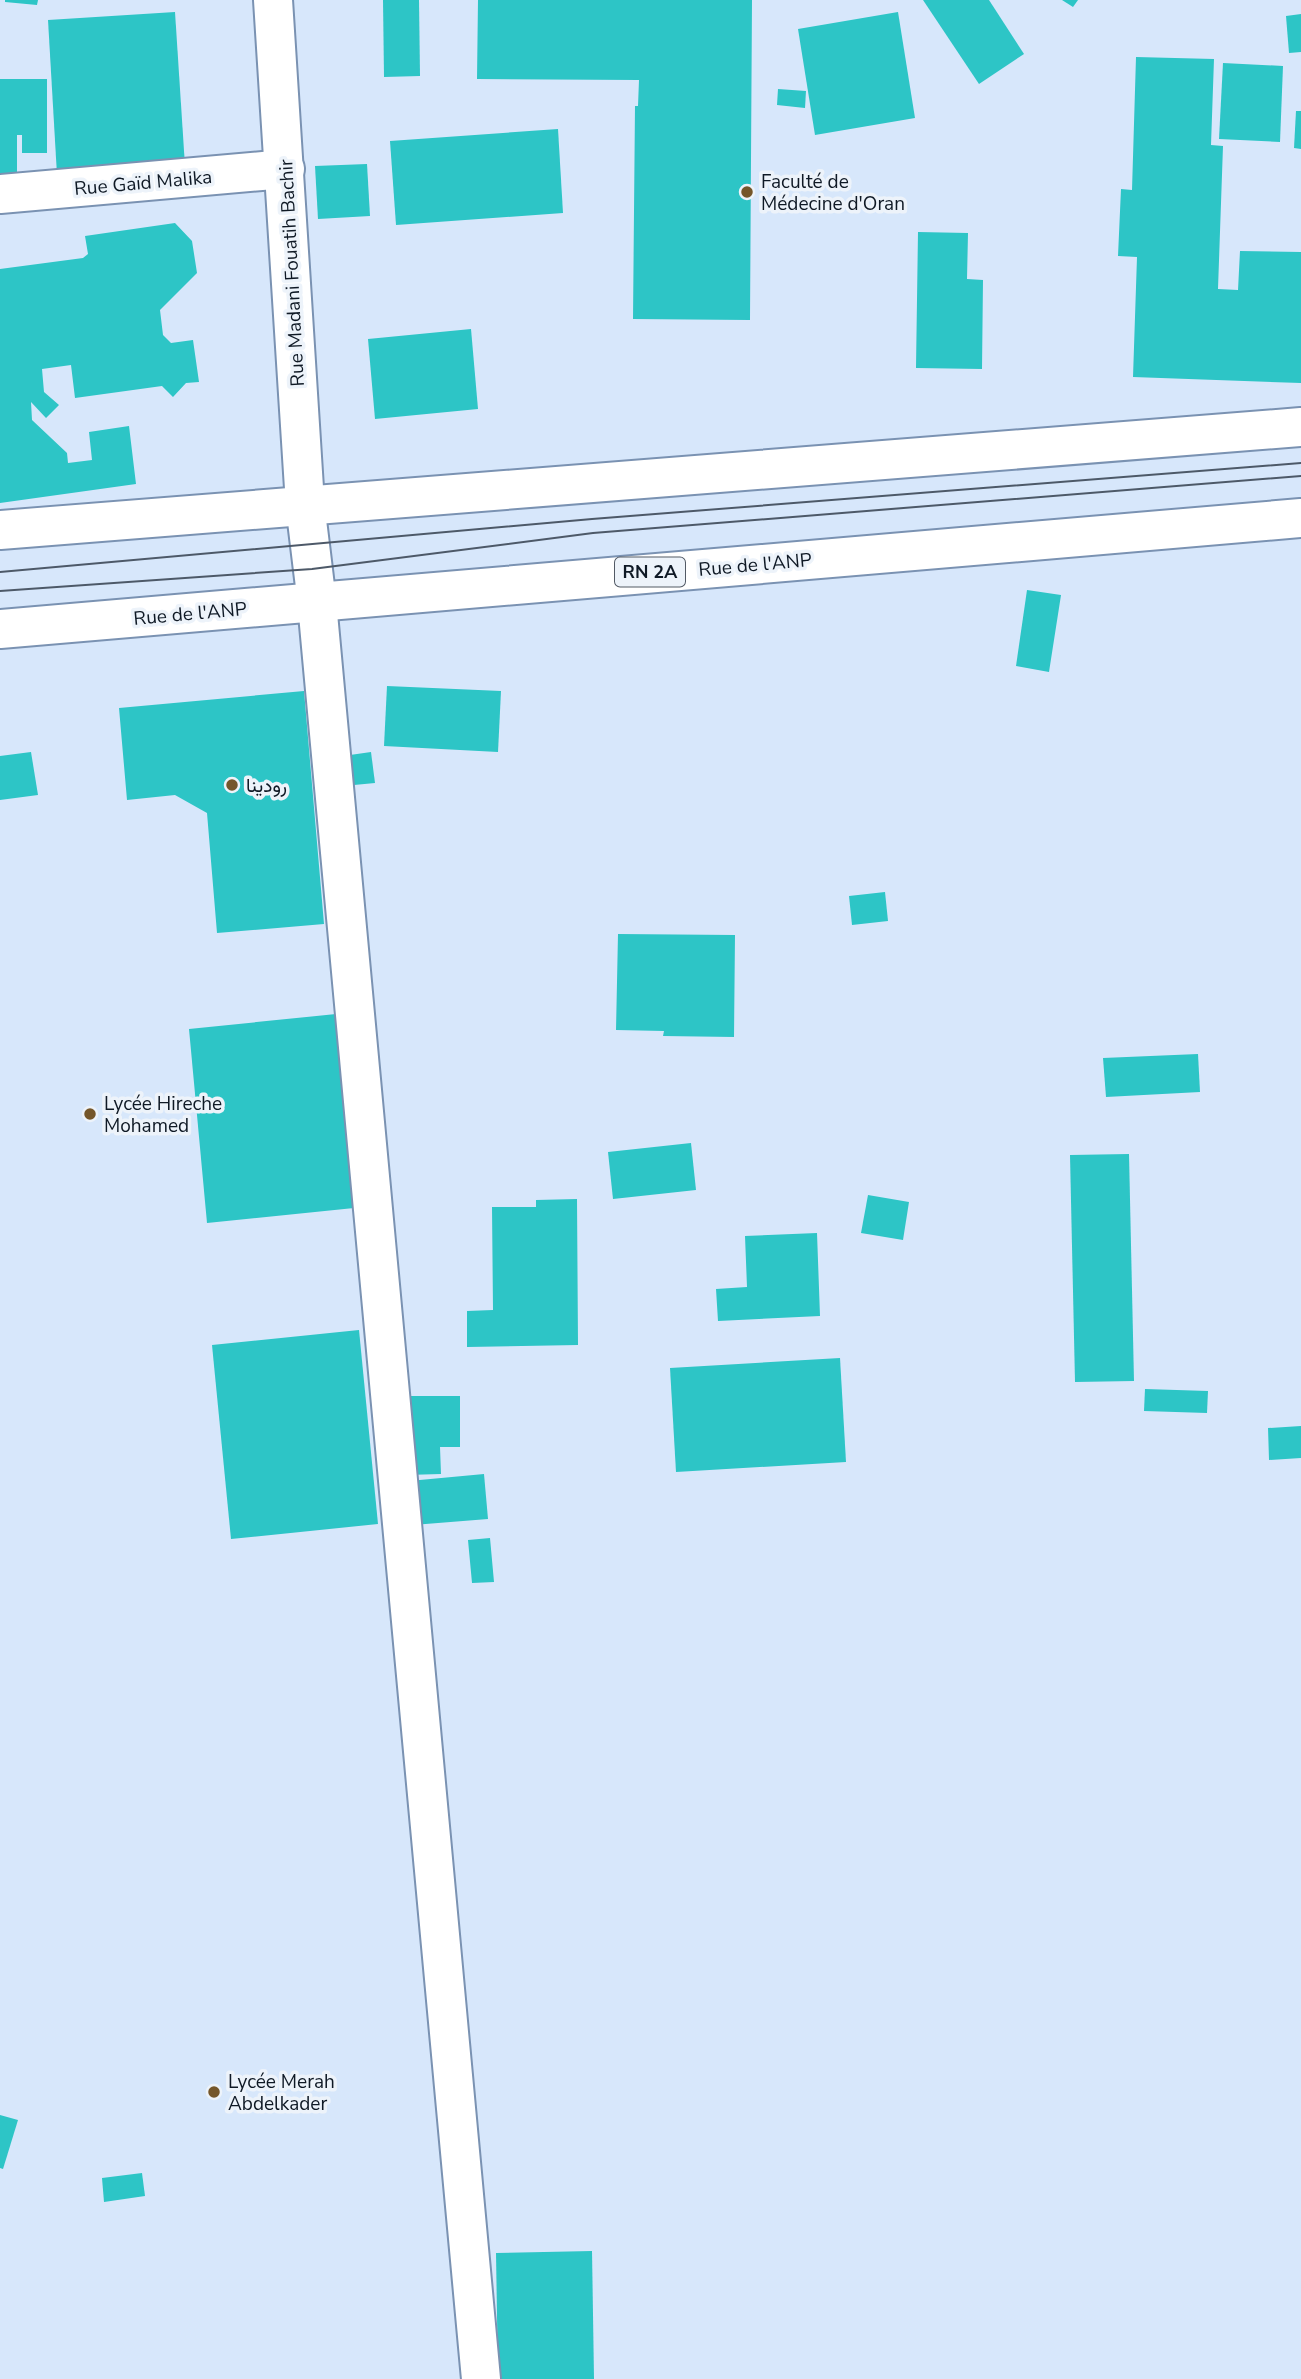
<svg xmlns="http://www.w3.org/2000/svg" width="1301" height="2379" viewBox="0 0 1301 2379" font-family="'Nunito Sans',Vazirmatn,sans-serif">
  <rect width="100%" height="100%" fill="#d7e7fb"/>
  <g fill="#2dc5c6">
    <path d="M5,0H38L37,5L5,2Z"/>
    <path d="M383,0H419L420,76L384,77Z"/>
    <path d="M478,0H752L750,320L633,319L635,106H638L639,80L477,79Z"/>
    <path d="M923,0H989L1024,54L979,84Z"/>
    <path d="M1062,0H1078L1073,7Z"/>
    <path d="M175,12L185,166L57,175L48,20Z"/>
    <path d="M898,12L915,118L815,135L798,29Z"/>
    <path d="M1301,14V52L1289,53L1286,16Z"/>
    <path d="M1136,57L1214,59L1211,145L1223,146L1218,289L1238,290L1240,251L1301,252V383L1133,377L1137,257L1118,256L1121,189L1132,190Z"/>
    <path d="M1223,63L1283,66L1280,142L1219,139Z"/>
    <path d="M0,79H47V153H22V135H17V173H0Z"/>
    <path d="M778,89L806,91L805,108L777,105Z"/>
    <path d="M1296,111H1301V149L1294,148Z"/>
    <path d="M558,129L563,213L396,225L390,141Z"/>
    <path d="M367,164L370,216L318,219L315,166Z"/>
    <path d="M175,223L192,241L197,273L160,310L163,335L171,343L193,340L199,382L186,383L173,397L162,386L75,398L71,365L42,369L44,392L59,405L46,418L31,402L32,420L67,453L68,463L92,460L89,432L129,426L136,484L0,503V269L83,258L88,254L85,236Z"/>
    <path d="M918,232L968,233L967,279L983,280L982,369L916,368Z"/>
    <path d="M471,329L478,409L375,419L368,339Z"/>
    <path d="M1027,590L1061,595L1049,672L1016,666Z"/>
    <path d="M387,686L501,691L498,752L384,746Z"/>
    <path d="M304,691L324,924L217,933L207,813L175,795L127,800L119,708Z"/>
    <path d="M31,752L38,795L0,800V756Z"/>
    <path d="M371,752L375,783L354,785L350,755Z"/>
    <path d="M885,892L888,921L852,925L849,896Z"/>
    <path d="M618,934L735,935L734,1037L663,1036L664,1031L616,1030Z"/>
    <path d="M336,1014L354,1208L207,1223L189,1029Z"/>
    <path d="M1198,1054L1200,1092L1106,1097L1103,1058Z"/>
    <path d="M691,1143L696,1190L613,1199L608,1152Z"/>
    <path d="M1129,1154L1134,1381L1075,1382L1070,1155Z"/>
    <path d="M868,1195L909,1202L903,1240L861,1233Z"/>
    <path d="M577,1199L578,1345L467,1347V1311L493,1310L492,1207H536V1200Z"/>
    <path d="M817,1233L820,1316L718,1321L716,1289L747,1287L745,1236Z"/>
    <path d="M359,1330L378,1524L231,1539L212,1345Z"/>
    <path d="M840,1358L846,1462L676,1472L670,1368Z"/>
    <path d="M1145,1389L1208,1391L1207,1413L1144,1411Z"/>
    <path d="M405,1396H460V1447H440L441,1474L406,1475Z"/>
    <path d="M1301,1426V1458L1269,1460L1268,1428Z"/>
    <path d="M484,1474L488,1519L413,1525L409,1481Z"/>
    <path d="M490,1538L494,1582L472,1583L468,1540Z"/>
    <path d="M0,2115L18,2120L3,2169L0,2168Z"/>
    <path d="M142,2173L145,2196L104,2202L102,2178Z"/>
    <path d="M592,2251L594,2379H498L496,2253Z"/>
  </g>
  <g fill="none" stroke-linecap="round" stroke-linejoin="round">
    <g stroke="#7a92b2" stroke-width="42">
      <g id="street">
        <path d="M273,0L305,504L317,603L481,2379"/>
        <path d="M0,194L285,169"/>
      </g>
    </g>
    <g stroke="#7a92b2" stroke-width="42">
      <g id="primary">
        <path d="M0,530L1301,427"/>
        <path d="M0,629L1301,518"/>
      </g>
    </g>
    <use href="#street" stroke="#fff" stroke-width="38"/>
    <use href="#primary" stroke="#fff" stroke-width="38"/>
    <g stroke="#4d5968" stroke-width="2">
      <path d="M0,572L592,519L1301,463"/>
      <path d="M0,591L312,569L593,533L1301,476"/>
    </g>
  </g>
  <g fill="#74562a" stroke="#edf3fa" stroke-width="2.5">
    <circle cx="747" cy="192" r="7"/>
    <circle cx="232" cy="785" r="7"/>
    <circle cx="90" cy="1114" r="7"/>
    <circle cx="214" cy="2092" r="7"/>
  </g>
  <g text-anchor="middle" stroke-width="7" stroke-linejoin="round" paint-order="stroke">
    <rect fill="#edf3fa" stroke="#525a65" stroke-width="2" x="615" y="557.5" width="70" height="29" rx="5"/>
    <g font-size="18" font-weight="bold" fill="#0f1925">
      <text x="650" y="578">RN 2A</text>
    </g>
    <g font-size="19" fill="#0f1925" stroke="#edf3fa" text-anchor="start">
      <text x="761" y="188">Faculté de<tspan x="761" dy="22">Médecine d'Oran</tspan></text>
      <text x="246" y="792">رودينا</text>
      <text x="104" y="1110">Lycée Hireche<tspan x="104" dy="22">Mohamed</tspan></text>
      <text x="228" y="2088">Lycée Merah<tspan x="228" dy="22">Abdelkader</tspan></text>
    </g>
    <g font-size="19" fill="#0f1925" stroke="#edf3fa">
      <text transform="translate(143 182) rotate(-5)" y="7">Rue Gaïd Malika</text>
      <text transform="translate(291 273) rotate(-93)" y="7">Rue Madani Fouatih Bachir</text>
      <text transform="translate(755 564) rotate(-5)" y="7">Rue de l'ANP</text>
      <text transform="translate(190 613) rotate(-5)" y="7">Rue de l'ANP</text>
    </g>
  </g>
</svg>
